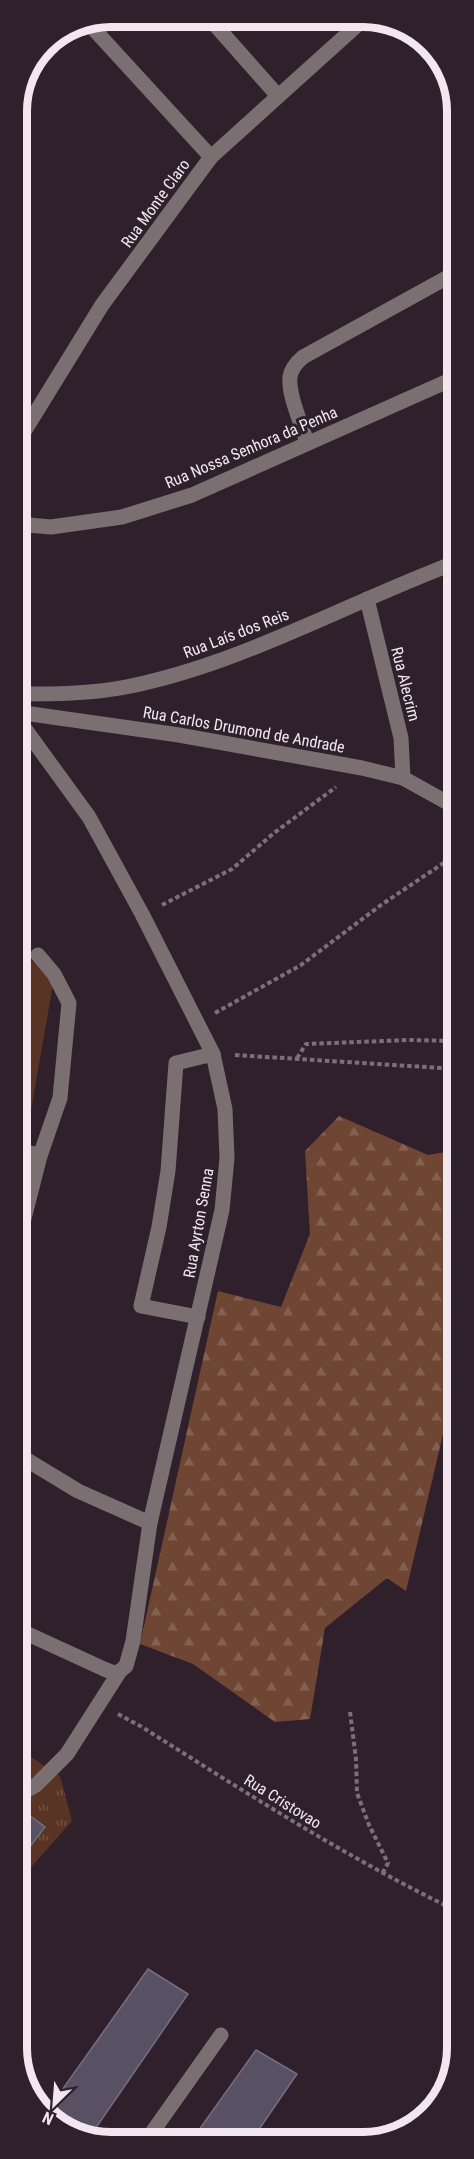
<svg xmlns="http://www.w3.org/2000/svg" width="474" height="2159" viewBox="0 0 474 2159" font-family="'Roboto Condensed',sans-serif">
  <defs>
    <pattern id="grass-tufts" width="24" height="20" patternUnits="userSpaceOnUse" patternTransform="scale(1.5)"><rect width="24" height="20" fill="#593424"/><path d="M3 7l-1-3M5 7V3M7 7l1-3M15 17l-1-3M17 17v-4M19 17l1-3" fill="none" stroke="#715144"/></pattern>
    <pattern id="forest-firs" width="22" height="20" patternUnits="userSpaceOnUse" patternTransform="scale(1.5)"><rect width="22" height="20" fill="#6f4533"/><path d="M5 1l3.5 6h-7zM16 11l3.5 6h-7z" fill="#846051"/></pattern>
  </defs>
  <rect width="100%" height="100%" fill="#30202c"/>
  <path fill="url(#grass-tufts)" d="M17,1748L60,1776L72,1821L17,1883Z"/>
  <path fill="url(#forest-firs)" d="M339,1116L428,1155L457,1150V1375L406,1591L387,1578L325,1628L310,1719L275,1722L193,1664L140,1644L218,1291L281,1307L310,1234L305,1151Z"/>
  <path fill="#593424" d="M17,958L56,967L28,1127L17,1124Z"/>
  <g fill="#585164" stroke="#756d81" stroke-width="1.5">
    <path d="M29,1815L45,1827L25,1853L17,1847V1831Z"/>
    <path d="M148,1969L188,1994L91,2135L52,2104Z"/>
    <path d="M256,2050L297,2074L251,2141H191Z"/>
  </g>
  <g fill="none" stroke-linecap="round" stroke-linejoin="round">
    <g stroke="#7d6f79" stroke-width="4" stroke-dasharray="4.5 3" stroke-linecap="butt">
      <path d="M162,905L232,869L274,833L336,787"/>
      <path d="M215,1013L301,965L381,905L457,854"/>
      <path d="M235,1055L457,1069"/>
      <path d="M297,1058L306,1044L409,1040L457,1041"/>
      <path d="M350,1712L356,1759L357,1793L369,1825L388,1863L382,1874"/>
      <path d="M118,1714L142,1727C245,1792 347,1858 457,1911"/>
    </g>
    <g stroke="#7b7071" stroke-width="15">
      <path d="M209,18L278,96"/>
      <path d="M90,25L211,157"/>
      <path d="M17,443L102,305L211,157L364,19"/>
      <path d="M307,443C302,425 288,395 290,377C291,369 297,362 303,357L457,272"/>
      <path d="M17,524L51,527L122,517L192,495L457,377"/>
      <path d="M367,599L401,738L403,778"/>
      <path d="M17,694C53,694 90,694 126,687C242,664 347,603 457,562"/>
      <path d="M17,712L179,735L362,768L403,778L457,808"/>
      <path d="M17,718L89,817L142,914L213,1054L225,1109L227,1158L222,1210L150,1523L133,1641L126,1666L120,1671L67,1754L36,1785L17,1796"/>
      <path d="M17,1149L40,1156"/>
      <path d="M17,1246L40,1156L60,1098L69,1003L54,974L38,955"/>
      <path d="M198,1317L141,1306L159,1227L168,1171L176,1063L213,1054"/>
      <path d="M17,1454L78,1491L150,1523"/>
      <path d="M17,1629L104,1669L114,1673L120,1671"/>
      <path d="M146,2141L221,2035"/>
    </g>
  </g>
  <g text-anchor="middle" stroke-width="6" stroke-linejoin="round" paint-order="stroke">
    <g font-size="16" fill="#f2e7ef" stroke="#30202c">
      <text transform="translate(155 203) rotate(-54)" y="6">Rua Monte Claro</text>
      <text transform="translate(251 447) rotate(-23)" y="6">Rua Nossa Senhora da Penha</text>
      <text transform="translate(236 633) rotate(-21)" y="6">Rua Laís dos Reis</text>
      <text transform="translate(406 684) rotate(76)" y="6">Rua Alecrim</text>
      <text transform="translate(244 729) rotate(10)" y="6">Rua Carlos Drumond de Andrade</text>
      <text transform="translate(198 1223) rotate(-80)" y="6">Rua Ayrton Senna</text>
      <text transform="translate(283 1801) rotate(32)" y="6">Rua Cristovao</text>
    </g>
  </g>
  <path d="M0 0H474V2159H0ZM111 27H363A84 84 0 0 1 447 111V2048A84 84 0 0 1 363 2132H111A84 84 0 0 1 27 2048V111A84 84 0 0 1 111 27Z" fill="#30202c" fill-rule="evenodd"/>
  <path fill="none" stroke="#f2e7ef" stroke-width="8" d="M111 27H363A84 84 0 0 1 447 111V2048A84 84 0 0 1 363 2132H111A84 84 0 0 1 27 2048V111A84 84 0 0 1 111 27Z"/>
  <g transform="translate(54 2105) rotate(205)" stroke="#30202c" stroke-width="4.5" paint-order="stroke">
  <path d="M0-4.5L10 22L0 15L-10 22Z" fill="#f2e7ef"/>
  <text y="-9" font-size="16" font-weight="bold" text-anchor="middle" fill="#f2e7ef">N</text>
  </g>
</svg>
